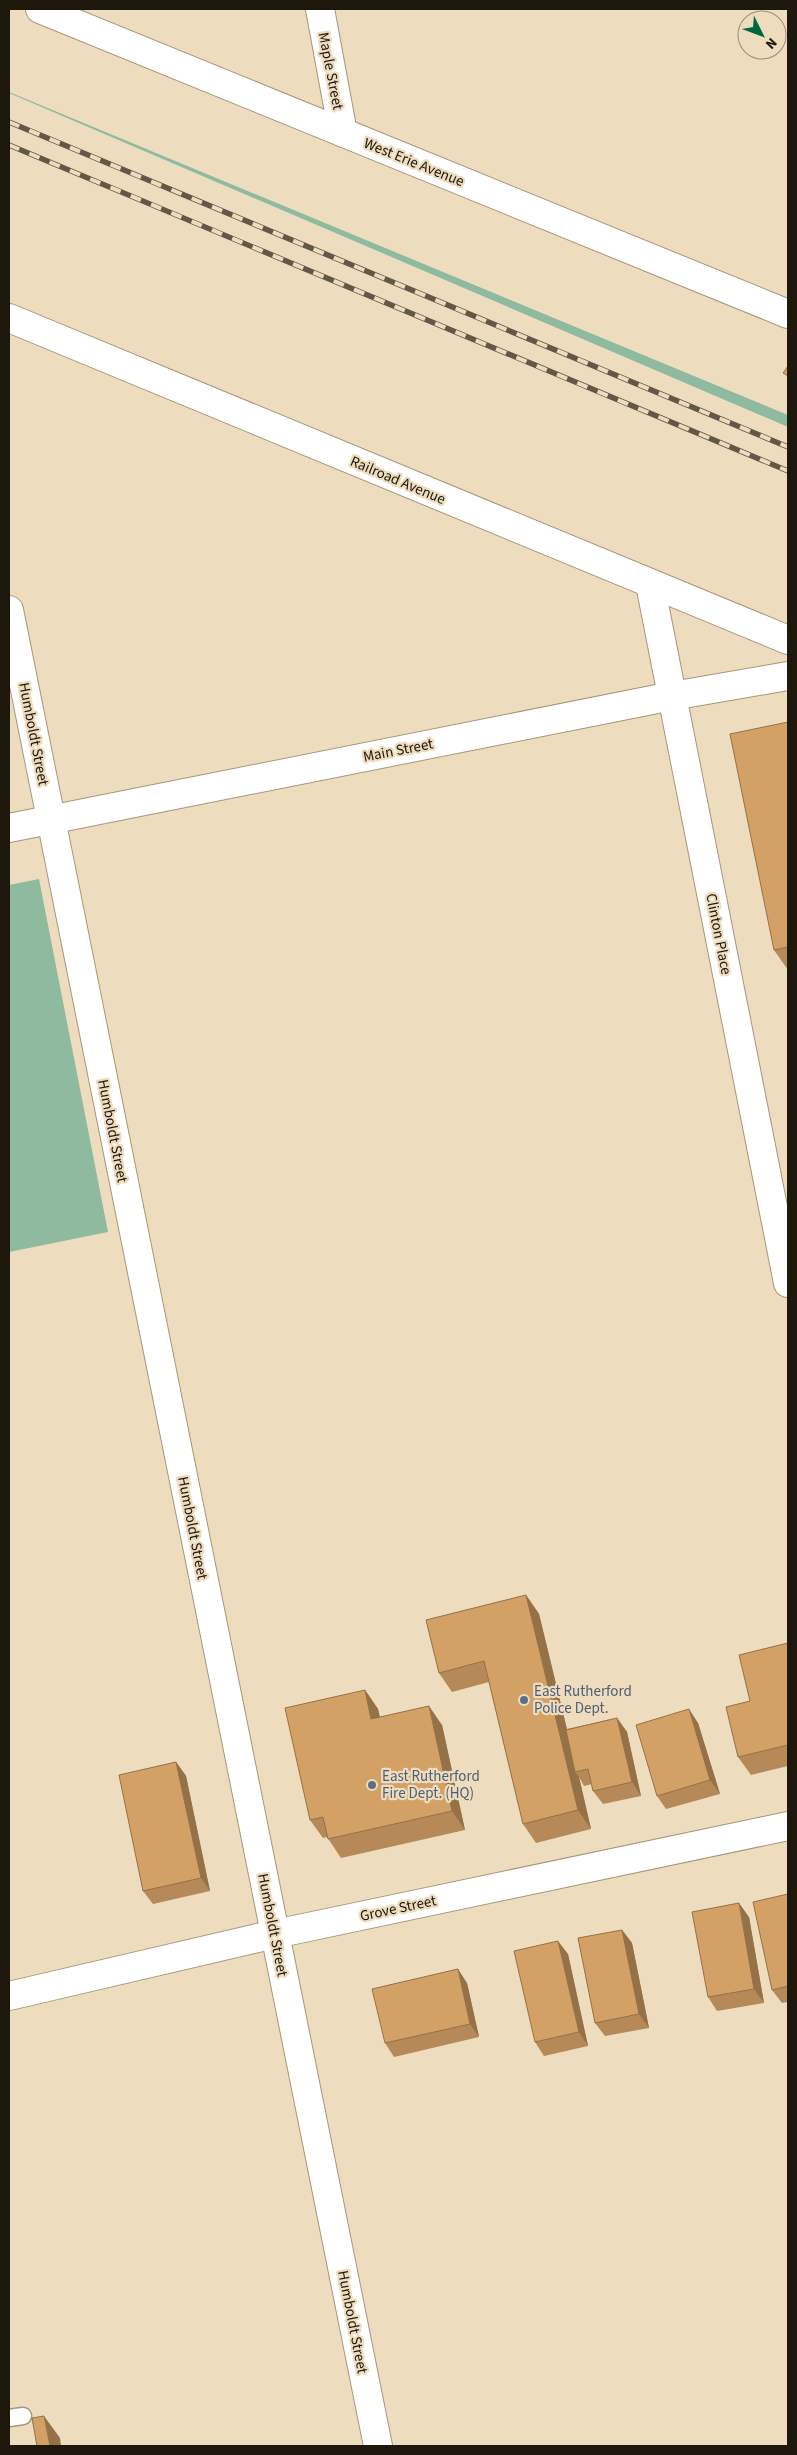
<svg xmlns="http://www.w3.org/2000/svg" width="797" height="2455" viewBox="0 0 797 2455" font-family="'Source Sans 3',sans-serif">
  <rect width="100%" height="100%" fill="#eedcbe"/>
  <g fill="#8eba9f">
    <path d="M9,92L788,415V427L9,93Z"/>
    <path d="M39,879L108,1232L9,1252V885Z"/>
  </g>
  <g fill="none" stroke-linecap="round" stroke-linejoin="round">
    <g stroke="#a7967a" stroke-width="19">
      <path id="lane" d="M9,2418L23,2416"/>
    </g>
    <g stroke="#a7967a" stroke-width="30">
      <g id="street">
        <path d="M320,9L343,133"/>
        <path d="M9,318L788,640"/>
        <path d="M650,584L788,1283"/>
        <path d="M9,610L378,2446"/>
        <path d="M9,828L672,696L788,676"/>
        <path d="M9,1996L275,1934L788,1826"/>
      </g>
    </g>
    <g stroke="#a7967a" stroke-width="30">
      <path id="secondary" d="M40,9L788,314"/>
    </g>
    <use href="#lane" stroke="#fff" stroke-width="16"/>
    <use href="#street" stroke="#fff" stroke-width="28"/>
    <use href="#secondary" stroke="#fff" stroke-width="28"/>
    <g stroke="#625847" stroke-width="5.5">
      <g id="rail">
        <path d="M9,122L788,447"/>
        <path d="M9,145L788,471"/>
      </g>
    </g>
    <use href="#rail" stroke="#eedcbe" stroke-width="4" stroke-dasharray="11" stroke-linecap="butt"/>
  </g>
  <g fill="#b58a58">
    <path d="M788,722V970L774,950Z"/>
    <path d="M526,1595L539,1614L567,1729L617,1718L627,1732L641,1796L603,1804L593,1791L592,1784L584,1786L579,1777L591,1829L536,1843L523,1824L489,1682L452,1692L439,1673Z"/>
    <path d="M788,1643V1766L751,1775L738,1757L750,1701Z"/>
    <path d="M365,1690L378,1709L380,1717L442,1725L465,1830L341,1858L327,1837L323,1838L310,1820Z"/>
    <path d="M698,1723L720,1794L666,1809L657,1796Z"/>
    <path d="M176,1762L186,1776L210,1891L153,1904L143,1891Z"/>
    <path d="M788,1894V2002L782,2003L772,1990Z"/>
    <path d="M749,1917L764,2003L717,2011L708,1997Z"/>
    <path d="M622,1930L632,1943L649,2028L605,2036L595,2023Z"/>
    <path d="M568,1954L588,2046L544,2056L535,2042Z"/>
    <path d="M467,1983L479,2037L394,2057L385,2043Z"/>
  </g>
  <g fill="#947147">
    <path d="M526,1595L539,1614L577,1771L575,1772L579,1777L591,1829L578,1810Z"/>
    <path d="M365,1690L378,1709L384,1738L371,1719Z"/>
    <path d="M429,1706L442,1725L465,1830L452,1811Z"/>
    <path d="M689,1709L698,1723L720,1794L710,1780Z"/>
    <path d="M617,1718L627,1732L641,1796L632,1782Z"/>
    <path d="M176,1762L186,1776L210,1891L201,1878Z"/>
    <path d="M739,1903L749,1917L764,2003L754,1989Z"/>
    <path d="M622,1930L632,1943L649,2028L639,2014Z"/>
    <path d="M558,1941L568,1954L588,2046L579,2032Z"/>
    <path d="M458,1969L467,1983L479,2037L470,2024Z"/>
    <path d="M44,2416L60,2438L61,2446H50Z"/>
  </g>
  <g fill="#d3a166" stroke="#947147">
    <path d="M788,366V376L783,373Z"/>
    <path d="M788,722V947L774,950L730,734Z"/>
    <path d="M526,1595L578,1810L523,1824L484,1661L439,1673L426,1620Z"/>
    <path d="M788,1643V1745L738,1757L726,1707L750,1701L739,1655Z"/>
    <path d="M365,1690L371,1719L429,1706L452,1811L328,1839L323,1817L310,1820L285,1708Z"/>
    <path d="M689,1709L710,1780L657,1796L636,1725Z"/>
    <path d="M617,1718L632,1782L593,1791L588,1769L575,1772L566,1730Z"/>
    <path d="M176,1762L201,1878L143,1891L119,1775Z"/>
    <path d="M788,1894V1986L772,1990L753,1902Z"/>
    <path d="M739,1903L754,1989L708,1997L692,1912Z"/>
    <path d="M622,1930L639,2014L595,2023L578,1938Z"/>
    <path d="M558,1941L579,2032L535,2042L514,1951Z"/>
    <path d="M458,1969L470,2024L385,2043L372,1989Z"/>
    <path d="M44,2416L50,2446H37L32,2418Z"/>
  </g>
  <g fill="#5c6f8a" stroke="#eedcbe" stroke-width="2">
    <circle cx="524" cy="1700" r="5"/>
    <circle cx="372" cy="1785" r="5"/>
  </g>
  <g text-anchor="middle" stroke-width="4.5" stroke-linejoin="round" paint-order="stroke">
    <g font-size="15" fill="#1d170c" stroke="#eedcbe">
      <text transform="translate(331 71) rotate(79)" y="5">Maple Street</text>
      <text transform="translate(414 162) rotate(22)" y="5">West Erie Avenue</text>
      <text transform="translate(398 480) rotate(23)" y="5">Railroad Avenue</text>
      <text transform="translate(34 734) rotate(79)" y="5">Humboldt Street</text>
      <text transform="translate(398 750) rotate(-11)" y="5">Main Street</text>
      <text transform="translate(719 934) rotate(79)" y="5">Clinton Place</text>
      <text transform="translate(113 1131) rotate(79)" y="5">Humboldt Street</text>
      <text transform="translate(193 1528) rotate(79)" y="5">Humboldt Street</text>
      <text transform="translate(398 1908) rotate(-12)" y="5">Grove Street</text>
      <text transform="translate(273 1925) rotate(79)" y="5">Humboldt Street</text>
      <text transform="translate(353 2322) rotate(79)" y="5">Humboldt Street</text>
    </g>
    <g font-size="15" fill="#4e5e75" stroke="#eedcbe" text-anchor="start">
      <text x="534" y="1696">East Rutherford<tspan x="534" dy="17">Police Dept.</tspan></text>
      <text x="382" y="1781">East Rutherford<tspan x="382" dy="17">Fire Dept. (HQ)</tspan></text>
    </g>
  </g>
  <rect width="797" height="2455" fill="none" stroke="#1d170c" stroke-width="20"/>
  <g transform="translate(762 35) rotate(132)"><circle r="24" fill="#eedcbe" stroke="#9a8d77"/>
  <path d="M0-4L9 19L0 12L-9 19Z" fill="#00683e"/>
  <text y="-8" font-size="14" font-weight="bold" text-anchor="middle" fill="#1d170c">N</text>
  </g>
</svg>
